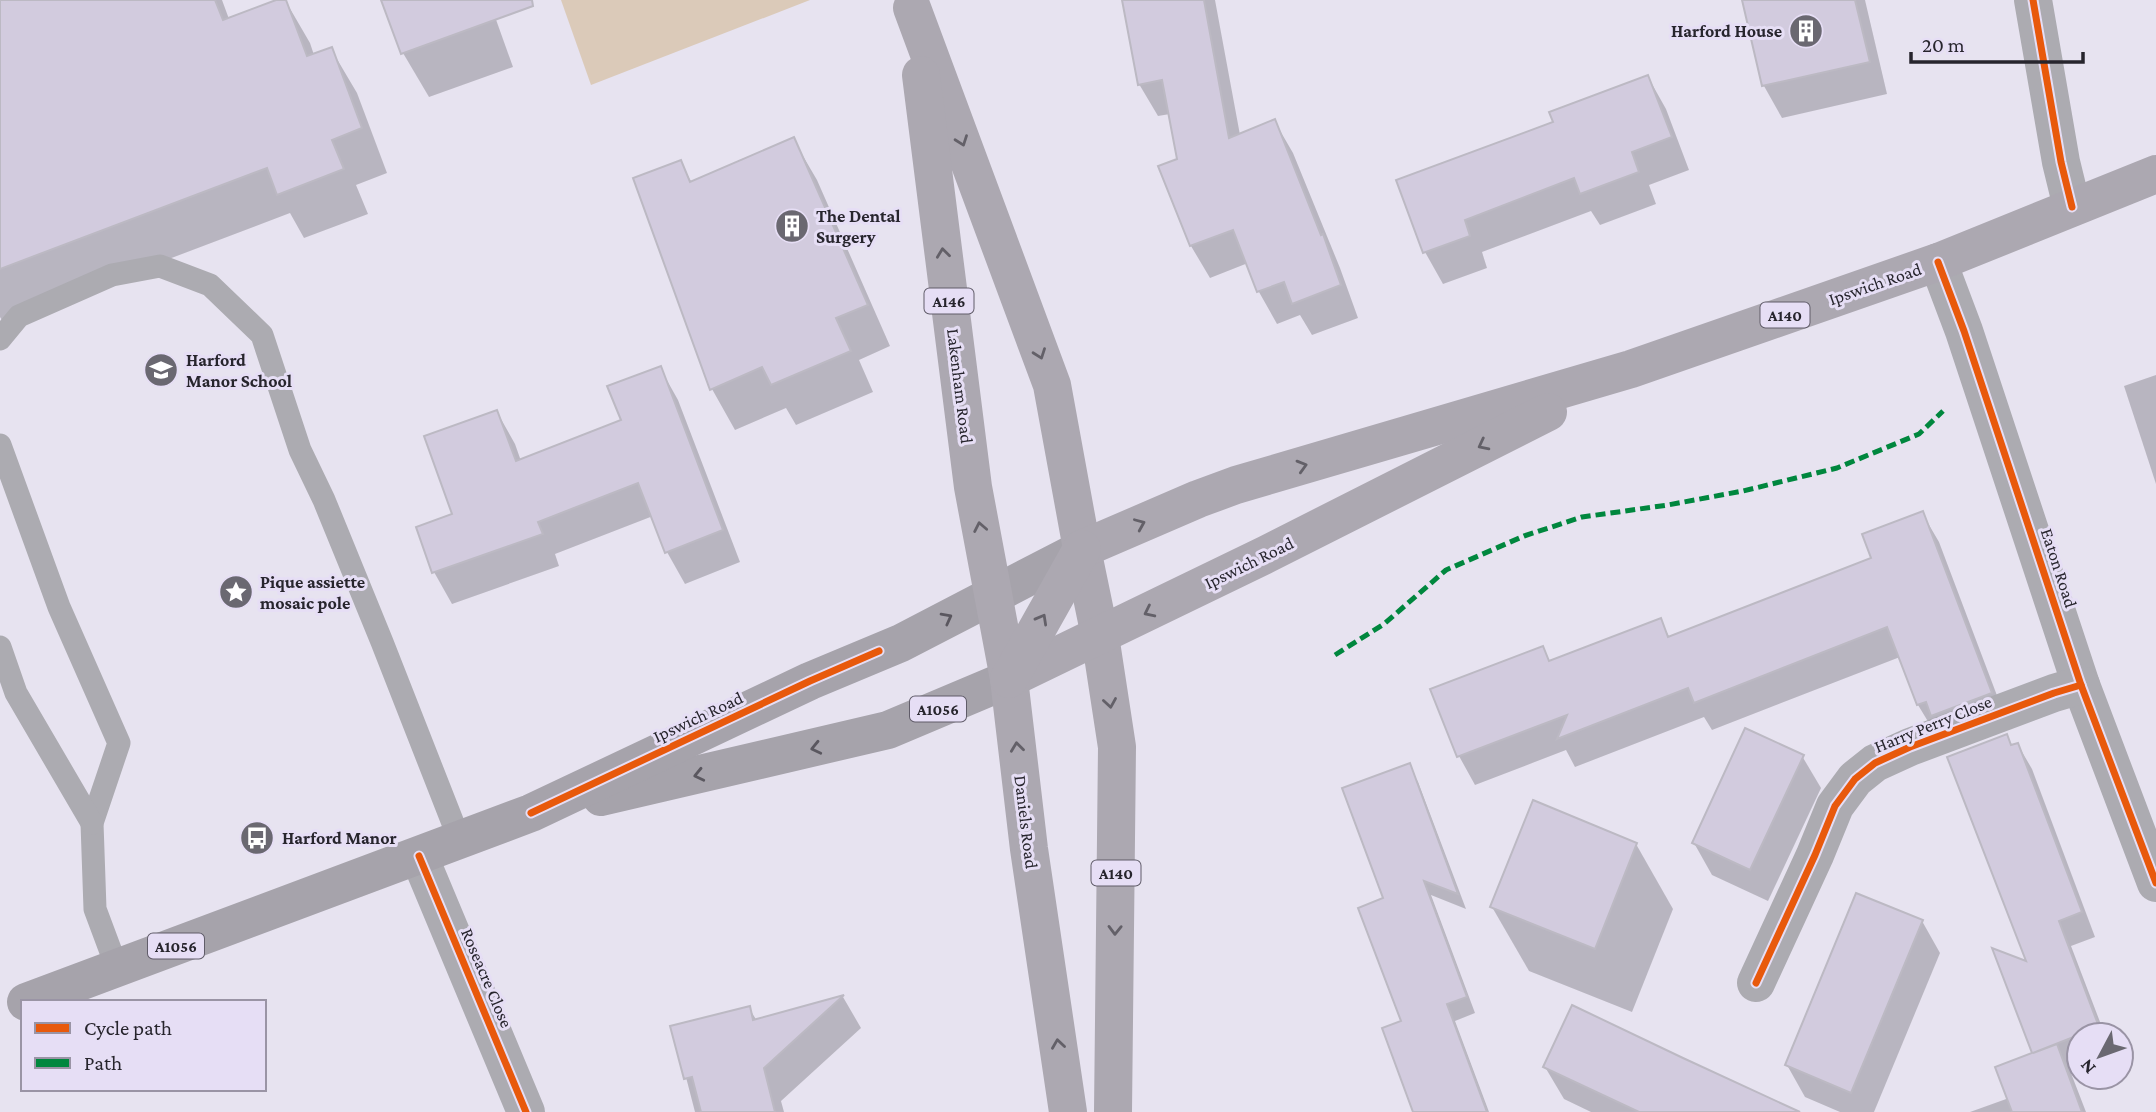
<svg xmlns="http://www.w3.org/2000/svg" width="2156" height="1112" viewBox="0 0 2156 1112" font-family="'Crimson Pro',serif">
  <rect width="100%" height="100%" fill="#e7e3f0"/>
  <path fill="#dbcab9" d="M561,0H810L591,85Z"/>
  <g fill="#0003">
    <path d="M0,0H222L229,19L285,0L310,43L314,55L331,49L357,93L387,173L356,185L368,214L304,238L290,213L3,322L0,317Z"/>
    <path d="M383,0H489L513,67L429,97L403,53Z"/>
    <path d="M1124,0H1215L1240,135L1275,122L1293,153L1340,268L1358,318L1312,335L1300,315L1277,324L1259,292L1248,263L1210,278L1191,246L1160,167L1179,160L1170,114L1158,116L1139,84Z"/>
    <path d="M1744,0H1865L1887,94L1782,118L1764,86Z"/>
    <path d="M1648,77L1666,109L1689,170L1649,185L1656,204L1600,225L1591,211L1482,252L1487,268L1443,284L1425,252L1555,123Z"/>
    <path d="M793,139L817,180L890,346L859,360L873,392L796,425L786,408L735,430L712,389L680,162L692,183Z"/>
    <path d="M660,368L678,400L740,562L685,584L667,552L653,516L555,554L559,566L452,604L434,572L419,528L454,515L497,412L515,444L521,461L624,421Z"/>
    <path d="M2156,375V484L2124,386Z"/>
    <path d="M1922,513L1939,542L2007,722L1935,733L1918,705L1900,657L1712,730L1704,717L1575,767L1566,750L1475,785L1459,756L1542,648L1550,662L1660,620L1670,638L1874,559Z"/>
    <path d="M2006,736L2012,747L2018,745L2032,769L2095,937L2071,946L2105,1035H2079V1064L2069,1068L2086,1112H1970L2009,1098L2034,1054L1995,951L2029,965Z"/>
    <path d="M1802,756L1821,788L1768,901L1712,875L1694,843Z"/>
    <path d="M1409,766L1418,782L1466,909L1431,895L1475,1013L1455,1021L1489,1112H1415L1385,899Z"/>
    <path d="M1636,844L1673,909L1632,1012L1529,971L1492,907Z"/>
    <path d="M1922,921L1940,953L1874,1112H1840L1805,1097L1787,1065Z"/>
    <path d="M843,997L861,1028L781,1101L784,1112H695L673,1027L749,1008L757,1021Z"/>
    <path d="M1545,1067L1753,1112H1591L1564,1099Z"/>
  </g>
  <g fill="#d2cbde" stroke="#bcb9c3" stroke-width="2">
    <path d="M0,0H215L223,20L276,0H286L307,56L332,47L362,128L332,140L344,169L277,195L267,168L0,269Z"/>
    <path d="M381,0H532L533,6L401,54Z"/>
    <path d="M1122,0H1204L1229,138L1275,119L1321,235L1323,234L1341,285L1292,304L1284,282L1257,292L1233,230L1190,246L1158,166L1177,159L1162,80L1138,85Z"/>
    <path d="M1742,0H1855L1870,62L1762,86Z"/>
    <path d="M1648,75L1672,137L1632,152L1639,172L1580,194L1574,178L1465,220L1470,236L1423,253L1396,180L1553,122L1549,112Z"/>
    <path d="M794,137L868,305L836,318L851,351L771,385L762,367L710,390L633,178L681,160L690,182Z"/>
    <path d="M661,366L723,530L665,553L638,483L538,522L543,534L432,573L416,527L452,514L424,436L497,410L516,461L621,420L607,386Z"/>
    <path d="M1923,511L1992,693L1931,716L1926,702L1917,705L1887,627L1694,703L1688,688L1557,739L1567,715L1457,757L1430,689L1543,646L1549,661L1661,618L1668,637L1871,558L1862,534Z"/>
    <path d="M1745,728L1804,755L1750,870L1692,843Z"/>
    <path d="M2007,734L2011,745L2018,743L2082,912L2059,921L2099,1027L2033,1053L2057,1044L2082,1112H2012L1995,1067L2032,1053L1992,948L2026,961L1947,757Z"/>
    <path d="M1410,763L1458,894L1424,881L1467,997L1447,1004L1487,1112H1413L1382,1028L1401,1021L1358,908L1383,898L1342,788Z"/>
    <path d="M1533,800L1637,843L1595,949L1490,907Z"/>
    <path d="M1856,893L1923,920L1851,1093L1785,1065Z"/>
    <path d="M844,995L764,1068L775,1112H701L692,1077L684,1079L670,1026L750,1006L753,1020Z"/>
    <path d="M1572,1005L1683,1058L1800,1112H1639L1543,1067Z"/>
  </g>
  <g fill="none" stroke-linecap="round" stroke-linejoin="round">
    <g stroke="#acabb1" stroke-width="23">
      <path d="M0,339L19,316L112,275L160,266L210,285L262,335L300,450L324,500L382,642L460,841"/>
      <path d="M0,445L59,607L119,743L92,823L95,909L117,968"/>
      <path d="M0,647L16,693L92,823"/>
    </g>
    <g stroke="#acabb1" stroke-width="38">
      <path d="M2033,0L2061,162L2072,207"/>
      <path d="M1938,262L1964,331L2081,685L2156,883"/>
      <path d="M419,856L526,1112"/>
      <path d="M1756,983L1815,855L1835,806L1855,779L1875,763L1910,747L2054,693L2081,685"/>
    </g>
    <g stroke="#a6a3ab" stroke-width="38">
      <path d="M601,797L888,730L1009,679"/>
      <path d="M26,1002L531,813L810,681L901,643L1082,549"/>
    </g>
    <g stroke="#aca8b1" stroke-width="38">
      <path d="M912,8L1052,385L1082,549L1100,636L1117,747L1113,1112"/>
      <path d="M921,75L973,487L1009,679L1029,849L1068,1112"/>
      <path d="M1082,549L1198,499L1236,485L1631,369L1938,262L2156,174"/>
      <path d="M1009,679L1267,554L1548,412"/>
      <path d="M1009,679L1082,549"/>
    </g>
    <path stroke="#00873e" stroke-width="5" stroke-dasharray="10 5" stroke-linecap="butt" d="M1335,655L1384,624L1446,570L1524,536L1582,517L1668,505L1743,491L1837,468L1919,434L1943,411"/>
    <g stroke="#e6def5" stroke-width="11">
      <g id="cycleway">
        <path d="M2033,0L2061,162L2072,207"/>
        <path d="M1938,262L1964,331L2081,685L2156,883"/>
        <path d="M531,813L810,681L879,651"/>
        <path d="M419,856L526,1112"/>
        <path d="M1756,983L1815,855L1835,806L1855,779L1875,763L1910,747L2054,693L2081,685"/>
      </g>
    </g>
    <use href="#cycleway" stroke="#e8590c" stroke-width="7"/>
  </g>
  <defs><path id="oneway-chevron" d="M-2-3.5L2.5 0L-2 3.5" fill="none" stroke-width="1.6" stroke-linecap="round" stroke-linejoin="round" transform="scale(1.75)"/></defs>
  <g stroke="#636068">
    <use href="#oneway-chevron" transform="translate(962 141) rotate(70)"/>
    <use href="#oneway-chevron" transform="translate(943 253) rotate(-97)"/>
    <use href="#oneway-chevron" transform="translate(1040 354) rotate(70)"/>
    <use href="#oneway-chevron" transform="translate(1483 445) rotate(153)"/>
    <use href="#oneway-chevron" transform="translate(1302 466) rotate(-16)"/>
    <use href="#oneway-chevron" transform="translate(1140 524) rotate(-23)"/>
    <use href="#oneway-chevron" transform="translate(980 527) rotate(-101)"/>
    <use href="#oneway-chevron" transform="translate(1149 612) rotate(154)"/>
    <use href="#oneway-chevron" transform="translate(1042 619) rotate(-61)"/>
    <use href="#oneway-chevron" transform="translate(1110 703) rotate(81)"/>
    <use href="#oneway-chevron" transform="translate(1017 747) rotate(-97)"/>
    <use href="#oneway-chevron" transform="translate(1115 930) rotate(91)"/>
    <use href="#oneway-chevron" transform="translate(1058 1044) rotate(-98)"/>
  </g>
  <g stroke="#5a575f">
    <use href="#oneway-chevron" transform="translate(947 618) rotate(-28)"/>
    <use href="#oneway-chevron" transform="translate(816 748) rotate(167)"/>
    <use href="#oneway-chevron" transform="translate(699 775) rotate(167)"/>
  </g>
  <defs>
    <g id="building-disc" transform="scale(1.75)"><circle r="9.5" fill="#6a6871" stroke="#e6def5"/><path d="M-4-6H4V6H1V3H-1V6H-4ZM-2.5-4.3h1.7v1.8h-1.7ZM.8-4.3h1.7v1.8H.8ZM-2.5-1h1.7V.8h-1.7ZM.8-1h1.7V.8H.8Z" fill="#fff"/></g>
    <g id="school-disc" transform="scale(1.75)"><circle r="9.5" fill="#6a6871" stroke="#e6def5"/><path d="M0-5L7-2L0 1L-7-2ZM-4 1L0 2.5L4 1V4Q0 6-4 4Z" fill="#fff"/></g>
    <g id="sight-disc" transform="scale(1.75)"><circle r="9.5" fill="#6a6871" stroke="#e6def5"/><path d="M0-6L1.8-2.2L6-1.7L2.9 1.2L3.7 5.4L0 3.3L-3.7 5.4L-2.9 1.2L-6-1.7L-1.8-2.2Z" fill="#fff"/></g>
    <g id="bus-disc" transform="scale(1.75)"><circle r="9.5" fill="#6a6871" stroke="#e6def5"/><path d="M-5-6H5V4H4V6H2V4H-2V6H-4V4H-5ZM-3.5-4V0h7V-4ZM-3.5 1.2v1.5H-2V1.2ZM2 1.2v1.5H3.5V1.2Z" fill="#fff"/></g>
  </defs>
  <g fill-rule="evenodd">
    <use href="#building-disc" x="1806" y="31"/>
    <use href="#building-disc" x="792" y="226"/>
    <use href="#school-disc" x="161" y="370"/>
    <use href="#sight-disc" x="236" y="592"/>
    <use href="#bus-disc" x="257" y="838"/>
  </g>
  <g text-anchor="middle" stroke-width="6" stroke-linejoin="round" paint-order="stroke">
    <g fill="#e6def5" stroke="#605c69" stroke-width="2">
      <rect x="924.5" y="288.5" width="49" height="25" rx="5"/>
      <rect x="1760.5" y="302.5" width="49" height="25" rx="5"/>
      <rect x="910" y="696.5" width="56" height="25" rx="5"/>
      <rect x="1091.5" y="860.5" width="49" height="25" rx="5"/>
      <rect x="148" y="933.5" width="56" height="25" rx="5"/>
    </g>
    <g font-size="16" font-weight="bold" fill="#27252d">
      <text x="949" y="307">A146</text>
      <text x="1785" y="321">A140</text>
      <text x="938" y="715">A1056</text>
      <text x="1116" y="879">A140</text>
      <text x="176" y="952">A1056</text>
    </g>
    <g font-size="18" font-weight="bold" fill="#27252d" stroke="#e6def5" text-anchor="start">
      <text x="1782" y="37" text-anchor="end">Harford House</text>
      <text x="816" y="222">The Dental<tspan x="816" dy="21">Surgery</tspan></text>
      <text x="186" y="366">Harford<tspan x="186" dy="21">Manor School</tspan></text>
      <text x="260" y="588">Pique assiette<tspan x="260" dy="21">mosaic pole</tspan></text>
      <text x="282" y="844">Harford Manor</text>
    </g>
    <g font-size="18" fill="#27252d" stroke="#e6def5">
      <text transform="translate(1875 284) rotate(-19)" y="6">Ipswich Road</text>
      <text transform="translate(960 386) rotate(83)" y="6">Lakenham Road</text>
      <text transform="translate(1249 563) rotate(-26)" y="6">Ipswich Road</text>
      <text transform="translate(2059 568) rotate(72)" y="6">Eaton Road</text>
      <text transform="translate(698 717) rotate(-25)" y="6">Ipswich Road</text>
      <text transform="translate(1933 724) rotate(-22)" y="6">Harry Perry Close</text>
      <text transform="translate(1026 822) rotate(83)" y="6">Daniels Road</text>
      <text transform="translate(487 978) rotate(67)" y="6">Roseacre Close</text>
    </g>
  </g>
  <rect x="21" y="1000" width="245" height="91" fill="#e6def5" stroke="#9a94a5" stroke-width="2"/>
  <rect x="35" y="1023" width="35" height="10" fill="#e8590c" stroke="#9a94a5" stroke-width="2"/>
  <text x="84" y="1035" font-size="21" fill="#27252d">Cycle path</text>
  <rect x="35" y="1058" width="35" height="10" fill="#00873e" stroke="#9a94a5" stroke-width="2"/>
  <text x="84" y="1070" font-size="21" fill="#27252d">Path</text>
  <g transform="translate(2100 1056) rotate(229)"><circle r="33" fill="#e6def5" stroke="#9a94a5" stroke-width="2"/>
  <path d="M0-5L12 26L0 18L-12 26Z" fill="#6a6871"/>
  <text y="-10" font-size="19" font-weight="bold" text-anchor="middle" fill="#27252d">N</text>
  </g>
  <path d="M1911 52v10h172v-10" fill="none" stroke="#27252d" stroke-width="3.5"/>
  <text x="1922" y="52" font-size="21" fill="#27252d" stroke="#e6def5" stroke-width="5" paint-order="stroke">20 m</text>
</svg>
